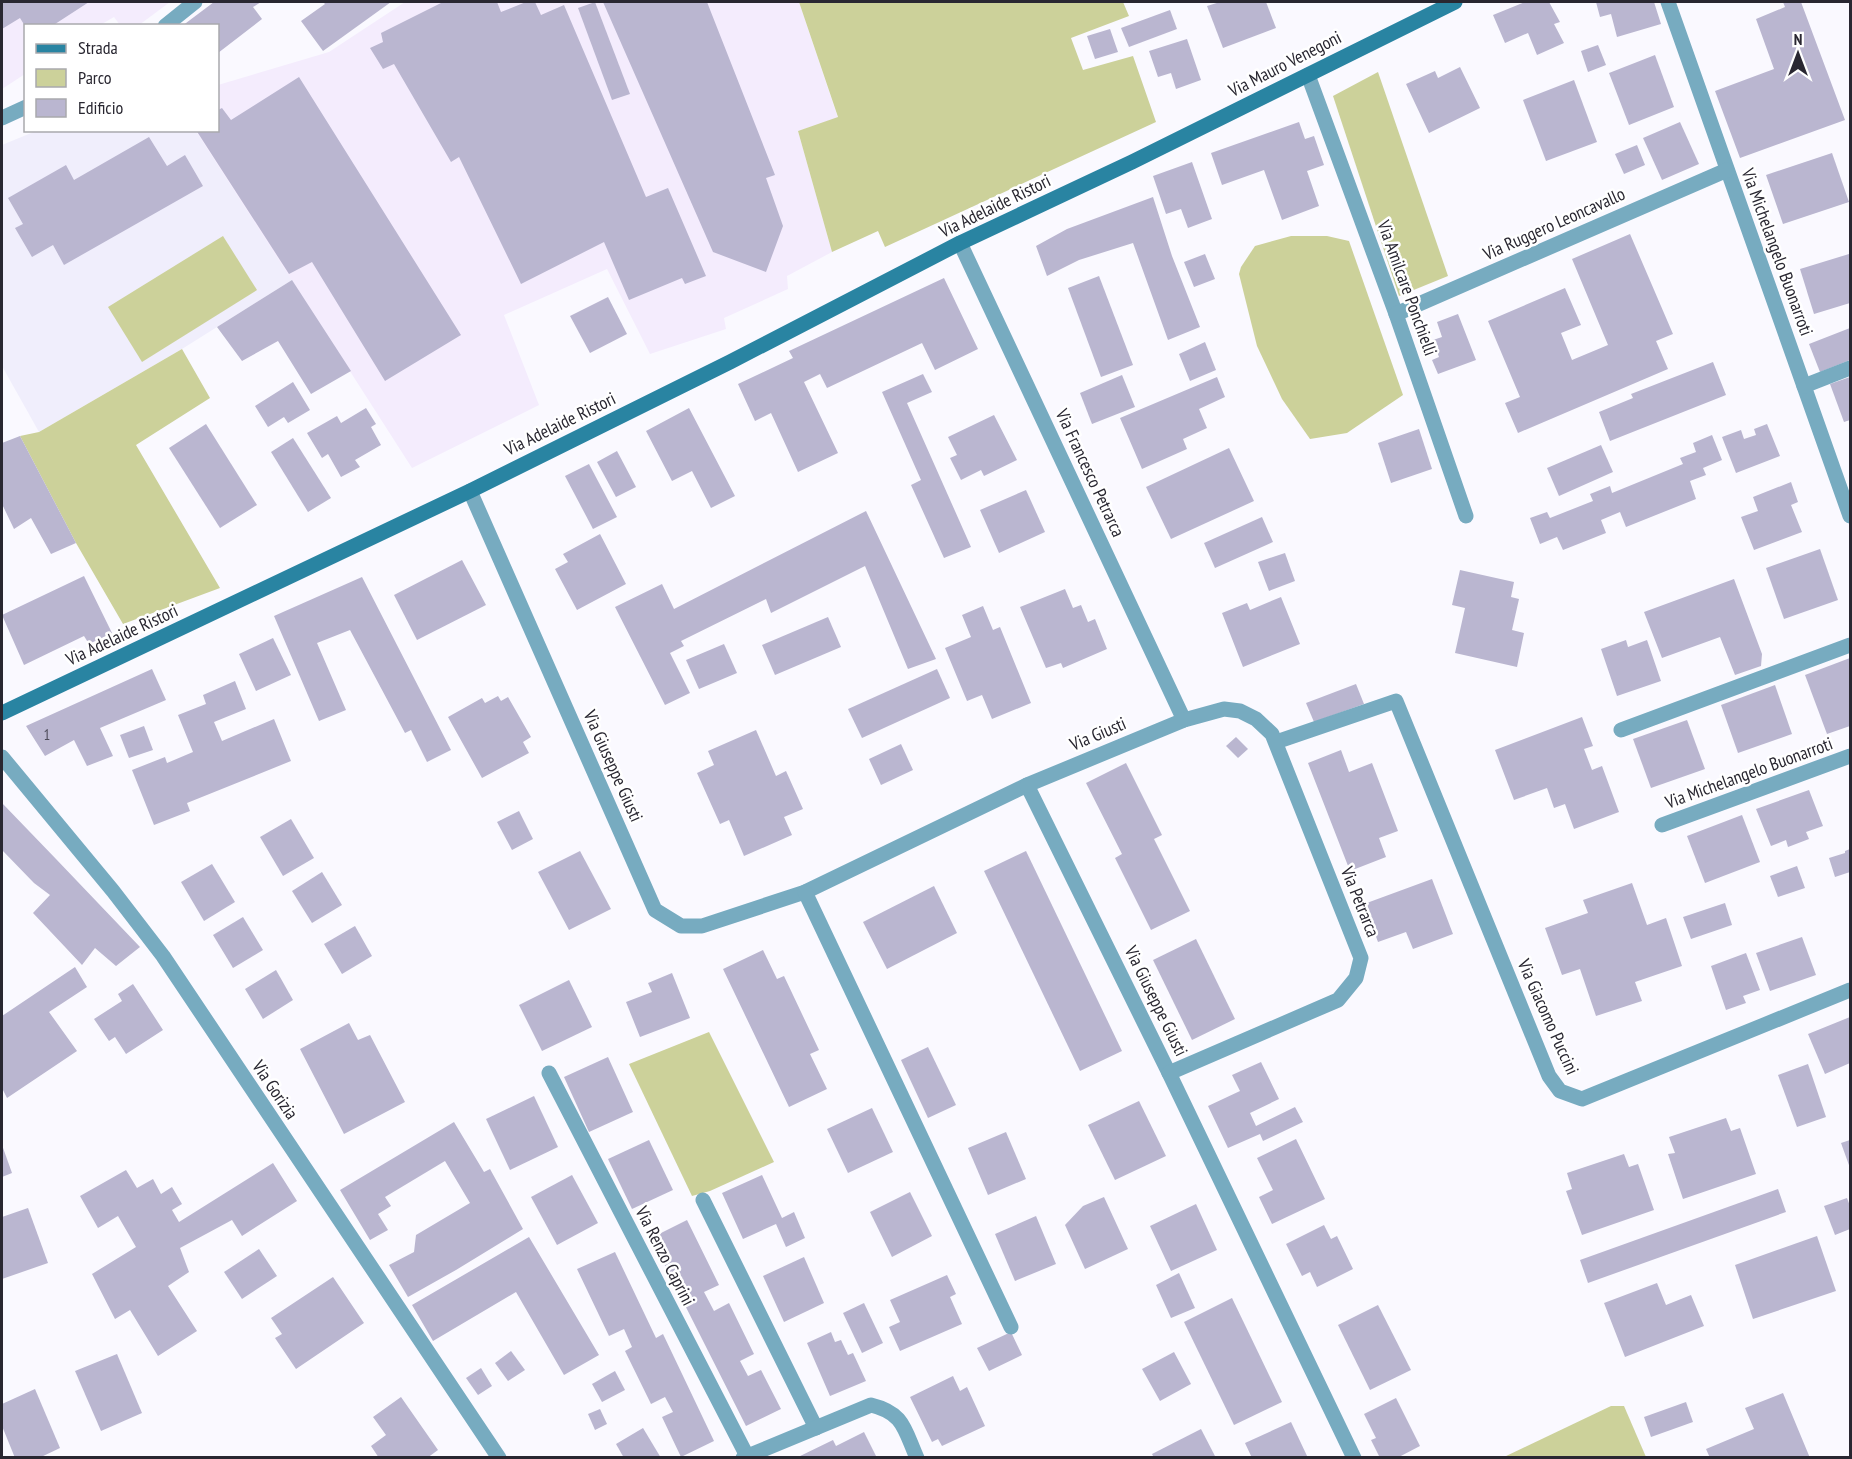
<svg xmlns="http://www.w3.org/2000/svg" width="1852" height="1459" viewBox="0 0 1852 1459" font-family="'PT Sans Narrow',sans-serif">
  <rect width="100%" height="100%" fill="#faf9ff"/>
  <path fill="#f0eefc" d="M36,131H196L292,280L182,349L39,432L2,366V145Z"/>
  <g fill="#f4ecfd">
    <path d="M2,2H170L139,25H120L114,17L100,25L26,26L25,74L2,89Z"/>
    <path d="M405,2H799L838,118L798,131L832,252L787,276L788,289L724,318L726,329L650,354L607,269L504,315L539,405L412,468L196,131L218,130V85L329,52Z"/>
  </g>
  <g fill="#ccd19a">
    <path d="M799,2H1123L1129,16L1071,38L1083,70L1133,56L1156,122L885,247L878,231L832,252L798,131L838,117Z"/>
    <path d="M1378,72L1448,276L1399,296L1333,96Z"/>
    <path d="M223,236L257,290L142,362L108,307Z"/>
    <path d="M1291,236H1327L1349,241L1403,395L1347,433L1310,439L1282,399L1257,346L1239,274L1241,267L1255,246Z"/>
    <path d="M182,349L210,398L136,445L220,588L123,624L76,543L20,436L39,432Z"/>
    <path d="M709,1032L774,1162L710,1191L692,1196L629,1064Z"/>
    <path d="M1611,1406H1624L1646,1457H1504Z"/>
  </g>
  <g fill="#bab6d0">
    <path d="M2,2H89L52,26H25L20,18L2,29Z"/>
    <path d="M214,2H261L253,7L262,19L218,53V26H182Z"/>
    <path d="M323,2H391L323,51L301,21L325,4Z"/>
    <path d="M443,2H497L501,12L526,2H535L541,15L564,5L646,197L668,188L706,276L685,284L682,278L629,300L604,242L521,284L459,157L451,162L394,64L383,69L370,48L383,42L381,33Z"/>
    <path d="M595,2L630,94L612,100L578,8Z"/>
    <path d="M603,2H707L775,175L766,178L783,226L766,272L713,252Z"/>
    <path d="M1220,2H1266L1276,28L1223,48L1207,6Z"/>
    <path d="M1525,2H1549L1560,22L1554,24L1564,43L1537,55L1528,33L1505,43L1493,15Z"/>
    <path d="M1596,2H1654L1661,24L1617,37L1611,14L1600,17Z"/>
    <path d="M1783,2H1801L1845,120L1740,158L1715,91L1774,69L1756,19L1785,7Z"/>
    <path d="M1170,10L1177,29L1129,47L1121,28Z"/>
    <path d="M1110,29L1118,52L1095,59L1087,36Z"/>
    <path d="M1187,39L1201,80L1176,89L1171,73L1158,77L1149,51Z"/>
    <path d="M1598,45L1606,65L1588,72L1581,51Z"/>
    <path d="M1655,55L1674,107L1629,125L1609,73Z"/>
    <path d="M1460,67L1480,108L1429,133L1406,84L1435,71L1438,78Z"/>
    <path d="M299,77L461,335L385,381L312,262L289,274L196,130H218V110L222,108L231,120Z"/>
    <path d="M1574,80L1597,142L1546,161L1523,100Z"/>
    <path d="M1299,122L1305,139L1314,136L1324,165L1307,171L1319,206L1282,220L1264,170L1222,185L1211,153Z"/>
    <path d="M1680,122L1699,164L1662,180L1643,138Z"/>
    <path d="M149,137L167,166L185,155L203,186L64,265L53,245L32,257L15,228L23,224L8,198L66,165L74,180Z"/>
    <path d="M1637,145L1645,165L1624,174L1615,154Z"/>
    <path d="M1832,153L1849,202L1783,224L1766,175Z"/>
    <path d="M1192,162L1212,219L1188,228L1181,209L1166,214L1153,176Z"/>
    <path d="M1153,197L1172,256L1200,327L1168,340L1133,243L1079,260L1047,276L1036,246L1067,229Z"/>
    <path d="M1630,234L1673,334L1656,341L1668,369L1518,433L1505,403L1520,397L1488,321L1565,288L1581,325L1561,333L1572,360L1608,345L1572,259Z"/>
    <path d="M1205,254L1215,279L1194,287L1184,262Z"/>
    <path d="M1849,254L1850,259V303L1814,314L1800,269Z"/>
    <path d="M1099,276L1133,365L1101,377L1068,288Z"/>
    <path d="M944,278L978,349L935,370L922,343L827,388L820,374L804,382L838,453L798,472L771,413L755,421L738,384L793,358L789,351Z"/>
    <path d="M292,280L351,371L311,394L278,341L242,361L217,327Z"/>
    <path d="M608,297L627,334L590,353L570,316Z"/>
    <path d="M1458,314L1476,360L1438,374L1432,360L1439,357L1433,340L1442,337L1437,322Z"/>
    <path d="M1850,328V360L1820,372L1809,344Z"/>
    <path d="M1205,342L1216,370L1190,381L1179,354Z"/>
    <path d="M1713,362L1726,395L1610,441L1599,412L1633,398L1631,394Z"/>
    <path d="M923,374L932,392L907,403L971,547L944,558L911,485L921,480L882,392Z"/>
    <path d="M1122,375L1135,407L1092,424L1080,393Z"/>
    <path d="M1217,377L1225,397L1199,409L1207,428L1183,439L1187,449L1142,469L1120,418Z"/>
    <path d="M1850,377V420L1844,422L1830,384Z"/>
    <path d="M293,382L310,410L288,423L284,417L268,427L255,406Z"/>
    <path d="M366,408L376,424L371,427L381,445L355,460L360,467L341,477L328,454L322,458L307,433L337,416L341,423Z"/>
    <path d="M689,408L735,496L711,508L692,471L672,481L646,431Z"/>
    <path d="M994,415L1017,460L984,476L981,470L961,480L950,458L957,455L948,437Z"/>
    <path d="M206,424L257,505L220,528L169,448Z"/>
    <path d="M1767,424L1780,456L1736,473L1722,437L1741,430L1744,439L1756,435L1754,429Z"/>
    <path d="M1419,429L1432,469L1391,483L1378,443Z"/>
    <path d="M1712,435L1722,460L1703,468L1706,475L1690,481L1696,499L1626,527L1620,512L1601,520L1606,533L1563,550L1557,537L1540,544L1530,518L1547,512L1550,518L1593,501L1590,494L1610,486L1612,493L1683,464L1680,458L1696,452L1693,443Z"/>
    <path d="M20,436L76,543L51,554L31,518L14,529L2,504V443Z"/>
    <path d="M293,438L331,498L308,512L271,452Z"/>
    <path d="M1601,445L1613,472L1559,496L1547,468Z"/>
    <path d="M1229,448L1254,501L1171,539L1146,487Z"/>
    <path d="M617,451L636,487L616,497L597,462Z"/>
    <path d="M589,464L617,517L593,529L565,476Z"/>
    <path d="M1791,482L1798,502L1791,505L1802,532L1754,550L1741,517L1758,511L1753,497Z"/>
    <path d="M1026,490L1045,532L999,553L980,510Z"/>
    <path d="M866,511L936,659L908,669L865,566L771,613L766,599L681,641L684,646L670,653L690,693L665,705L615,607L662,584L674,609Z"/>
    <path d="M1262,517L1273,542L1215,568L1204,543Z"/>
    <path d="M600,534L626,584L577,610L555,569L568,562L563,554Z"/>
    <path d="M1820,549L1838,600L1784,619L1766,568Z"/>
    <path d="M1285,553L1295,581L1269,591L1258,562Z"/>
    <path d="M462,560L486,605L417,640L394,595Z"/>
    <path d="M1460,570L1514,582L1511,597L1519,599L1512,630L1524,633L1517,667L1455,653L1465,608L1452,605Z"/>
    <path d="M84,576L112,633L89,644L84,636L24,665L2,615Z"/>
    <path d="M362,577L451,750L427,762L411,730L405,733L350,630L317,643L346,710L319,721L274,616Z"/>
    <path d="M1734,579L1762,654L1761,666L1735,675L1720,637L1662,658L1644,612Z"/>
    <path d="M1065,589L1073,608L1081,605L1088,622L1095,619L1107,649L1063,668L1061,663L1046,668L1020,607Z"/>
    <path d="M1281,597L1300,644L1243,667L1222,613L1247,603L1250,610Z"/>
    <path d="M983,606L993,630L1000,627L1031,703L992,719L982,695L967,701L945,648L971,637L962,615Z"/>
    <path d="M828,617L841,647L775,675L762,645Z"/>
    <path d="M273,638L291,675L256,691L239,654Z"/>
    <path d="M1626,640L1628,647L1647,640L1661,681L1617,696L1601,649Z"/>
    <path d="M724,644L737,673L699,689L686,660Z"/>
    <path d="M1850,658V726L1827,734L1805,675Z"/>
    <path d="M152,669L166,700L100,728L113,756L87,766L74,740L45,756L26,726Z"/>
    <path d="M937,669L950,698L862,738L848,709Z"/>
    <path d="M235,681L246,709L214,722L222,741L274,719L291,761L187,803L190,811L154,825L132,770L165,757L167,763L193,752L178,715L206,704L203,695Z"/>
    <path d="M1356,684L1364,704L1314,722L1306,703Z"/>
    <path d="M1775,685L1792,734L1738,753L1721,705Z"/>
    <path d="M498,696L501,701L508,697L531,737L523,742L529,753L482,778L448,717L482,698L485,703Z"/>
    <path d="M1582,717L1593,746L1584,749L1592,770L1602,766L1619,812L1574,829L1565,804L1554,808L1547,788L1514,800L1495,750Z"/>
    <path d="M1687,720L1705,769L1651,788L1633,739Z"/>
    <path d="M144,726L153,750L129,758L120,735Z"/>
    <path d="M756,730L776,776L786,771L803,809L784,817L792,835L744,856L729,820L720,824L697,773L714,765L708,751Z"/>
    <path d="M1236,737L1248,749L1238,758L1226,746Z"/>
    <path d="M901,744L913,770L881,785L869,759Z"/>
    <path d="M1341,750L1349,772L1372,763L1398,831L1379,838L1386,857L1350,871L1308,763Z"/>
    <path d="M1126,763L1162,835L1154,839L1190,911L1151,930L1115,858L1122,854L1086,783Z"/>
    <path d="M1809,790L1823,826L1806,832L1809,839L1788,847L1786,840L1771,846L1756,809Z"/>
    <path d="M2,803L56,859L140,947L116,966L95,948L82,965L33,913L50,895L34,883L2,850Z"/>
    <path d="M519,811L533,839L512,850L497,822Z"/>
    <path d="M1742,815L1760,862L1705,883L1687,836Z"/>
    <path d="M291,819L314,858L283,876L260,837Z"/>
    <path d="M1850,849V872L1835,877L1829,858L1845,853V851Z"/>
    <path d="M580,851L611,909L569,930L538,872Z"/>
    <path d="M1026,851L1122,1051L1080,1071L984,871Z"/>
    <path d="M212,864L235,902L204,921L181,882Z"/>
    <path d="M1797,866L1805,888L1778,897L1770,876Z"/>
    <path d="M322,872L342,905L312,923L292,891Z"/>
    <path d="M1432,879L1453,934L1413,949L1406,932L1378,942L1364,904Z"/>
    <path d="M1632,883L1647,925L1666,918L1682,966L1635,982L1642,1001L1596,1016L1580,969L1562,975L1545,928L1588,913L1583,900Z"/>
    <path d="M934,886L957,933L887,969L863,922Z"/>
    <path d="M1725,903L1732,925L1691,939L1683,917Z"/>
    <path d="M243,917L263,950L233,968L213,935Z"/>
    <path d="M355,926L372,956L342,974L324,944Z"/>
    <path d="M1802,937L1816,975L1770,991L1756,953Z"/>
    <path d="M1196,939L1235,1019L1192,1040L1153,960Z"/>
    <path d="M763,950L777,979L784,976L819,1050L810,1054L827,1089L789,1107L723,969Z"/>
    <path d="M1746,953L1760,990L1743,996L1746,1003L1726,1010L1711,966Z"/>
    <path d="M75,967L87,987L49,1012L77,1051L7,1098L2,1088V1016Z"/>
    <path d="M276,970L293,1000L263,1019L245,989Z"/>
    <path d="M672,973L690,1018L640,1037L626,1002L652,992L648,983Z"/>
    <path d="M569,980L592,1027L542,1051L519,1005Z"/>
    <path d="M133,984L163,1030L126,1054L115,1037L109,1041L94,1019L122,1001L118,994Z"/>
    <path d="M1850,1017V1063L1825,1074L1808,1034Z"/>
    <path d="M349,1023L358,1040L370,1035L405,1102L344,1134L300,1049Z"/>
    <path d="M928,1047L956,1105L928,1118L901,1060Z"/>
    <path d="M608,1057L633,1112L589,1132L564,1077Z"/>
    <path d="M1261,1062L1279,1099L1250,1113L1256,1126L1295,1107L1303,1122L1263,1141L1260,1134L1228,1148L1208,1106L1240,1091L1232,1075Z"/>
    <path d="M1808,1064L1826,1117L1797,1127L1778,1075Z"/>
    <path d="M534,1096L558,1147L510,1170L486,1119Z"/>
    <path d="M1139,1101L1166,1156L1115,1180L1088,1125Z"/>
    <path d="M872,1108L893,1152L848,1173L827,1129Z"/>
    <path d="M1726,1118L1731,1131L1740,1128L1756,1174L1683,1199L1668,1154L1675,1153L1669,1137Z"/>
    <path d="M454,1122L484,1172L490,1169L523,1229L456,1270L408,1297L389,1265L414,1252L416,1235L470,1203L445,1161L385,1197L391,1206L378,1214L388,1230L370,1240L340,1190Z"/>
    <path d="M1006,1132L1026,1179L988,1195L968,1148Z"/>
    <path d="M1296,1139L1325,1199L1272,1224L1259,1197L1273,1190L1257,1158Z"/>
    <path d="M649,1140L673,1190L632,1209L608,1159Z"/>
    <path d="M1850,1140V1168L1841,1143Z"/>
    <path d="M2,1145L12,1173L2,1177Z"/>
    <path d="M1624,1154L1629,1167L1638,1164L1654,1210L1582,1235L1566,1191L1572,1189L1567,1173Z"/>
    <path d="M273,1163L297,1201L242,1236L232,1220L180,1248L189,1272L168,1286L197,1331L158,1356L130,1310L115,1319L92,1274L136,1247L118,1216L98,1228L80,1196L126,1170L137,1188L153,1179L161,1194L172,1187L182,1204L172,1210L179,1222Z"/>
    <path d="M572,1175L598,1223L557,1245L531,1197Z"/>
    <path d="M762,1175L782,1218L794,1212L805,1238L786,1247L776,1224L743,1239L722,1193Z"/>
    <path d="M1778,1189L1786,1212L1588,1283L1580,1260Z"/>
    <path d="M910,1192L932,1236L892,1257L870,1212Z"/>
    <path d="M1104,1197L1128,1249L1085,1269L1065,1225L1083,1206Z"/>
    <path d="M1847,1198L1850,1206V1229L1835,1235L1824,1206Z"/>
    <path d="M1196,1204L1217,1250L1171,1271L1150,1226Z"/>
    <path d="M28,1208L48,1263L2,1279V1217Z"/>
    <path d="M1036,1216L1056,1264L1015,1281L995,1234Z"/>
    <path d="M687,1220L719,1285L704,1292L714,1311L729,1303L754,1354L740,1361L748,1376L761,1370L781,1409L746,1426L651,1238Z"/>
    <path d="M1324,1225L1331,1239L1337,1236L1353,1269L1317,1287L1310,1272L1302,1276L1286,1244Z"/>
    <path d="M1817,1236L1836,1291L1753,1319L1735,1265Z"/>
    <path d="M529,1237L599,1355L564,1375L516,1292L433,1341L412,1305Z"/>
    <path d="M259,1249L277,1276L242,1299L224,1272Z"/>
    <path d="M615,1252L656,1338L663,1334L714,1441L681,1457L662,1417L673,1412L665,1397L651,1404L625,1351L632,1347L624,1329L609,1336L577,1269Z"/>
    <path d="M804,1257L824,1303L784,1322L763,1276Z"/>
    <path d="M1179,1273L1195,1308L1171,1318L1156,1285Z"/>
    <path d="M947,1275L956,1294L950,1297L962,1324L900,1351L889,1327L900,1322L890,1300Z"/>
    <path d="M333,1277L364,1323L296,1369L275,1338L282,1334L271,1318Z"/>
    <path d="M1657,1283L1666,1305L1691,1295L1704,1326L1625,1357L1604,1303Z"/>
    <path d="M1232,1298L1282,1402L1234,1425L1184,1322Z"/>
    <path d="M864,1303L883,1343L862,1353L843,1313Z"/>
    <path d="M1378,1305L1411,1370L1370,1390L1338,1325Z"/>
    <path d="M831,1332L835,1342L841,1340L848,1355L853,1353L866,1381L830,1396L807,1343Z"/>
    <path d="M1011,1332L1022,1355L989,1371L977,1348Z"/>
    <path d="M511,1351L525,1370L508,1381L495,1363Z"/>
    <path d="M1174,1352L1191,1384L1160,1401L1142,1369Z"/>
    <path d="M117,1354L142,1413L101,1431L75,1371Z"/>
    <path d="M481,1368L492,1386L478,1395L466,1378Z"/>
    <path d="M615,1371L625,1390L602,1402L592,1384Z"/>
    <path d="M953,1376L960,1391L967,1387L985,1426L942,1446L938,1439L932,1442L910,1397Z"/>
    <path d="M35,1389L60,1448L39,1458H15L2,1426V1404Z"/>
    <path d="M1783,1393L1810,1458H1710L1706,1449L1754,1429L1745,1408Z"/>
    <path d="M401,1397L438,1450L427,1458H409L407,1456L405,1458H379L371,1446L386,1435L373,1417Z"/>
    <path d="M1396,1398L1420,1446L1397,1458H1380L1371,1440L1376,1438L1364,1414Z"/>
    <path d="M1686,1402L1693,1422L1651,1437L1644,1417Z"/>
    <path d="M600,1409L607,1424L595,1430L588,1414Z"/>
    <path d="M1291,1422L1308,1458H1252L1245,1443Z"/>
    <path d="M643,1428L661,1458H624L616,1444Z"/>
    <path d="M1201,1429L1216,1458H1154L1152,1454Z"/>
    <path d="M864,1432L877,1458H796L833,1440L836,1446Z"/>
  </g>
  <g fill="none" stroke-linecap="round" stroke-linejoin="round">
    <g stroke="#77abc0" stroke-width="15">
      <path d="M1668,2L1850,516"/>
      <path d="M165,26L195,2"/>
      <path d="M1308,75L1396,314L1466,516"/>
      <path d="M2,118L26,107"/>
      <path d="M960,243L1184,720"/>
      <path d="M1396,314L1727,170"/>
      <path d="M1804,386L1850,368"/>
      <path d="M470,491L655,910L681,926H702L805,892L1027,785L1169,1073L1354,1458"/>
      <path d="M1621,730L1850,645"/>
      <path d="M1276,742L1396,701L1549,1076L1560,1091L1582,1099L1850,990"/>
      <path d="M1027,785L1184,720L1224,709L1240,711L1256,719L1272,734L1361,958L1356,978L1338,1000L1169,1073"/>
      <path d="M1662,825L1850,756"/>
      <path d="M805,892L1011,1327"/>
      <path d="M549,1073L747,1456"/>
      <path d="M703,1200L816,1428"/>
      <path d="M743,1458L871,1405C904,1413 904,1429 917,1458"/>
    </g>
    <path stroke="#77abc0" stroke-width="15" d="M2,757L113,891L163,956L499,1458"/>
    <path stroke="#2984a2" stroke-width="15" d="M2,713L470,491L730,362L960,243L1132,162L1455,2"/>
  </g>
  <g text-anchor="middle" stroke-width="5" stroke-linejoin="round" paint-order="stroke">
    <g font-size="15" fill="#4d4b59">
      <text x="47" y="740">1</text>
    </g>
    <g font-size="18" fill="#292731" stroke="#fff">
      <text transform="translate(1285 64) rotate(-27)" y="6">Via Mauro Venegoni</text>
      <text transform="translate(995 206) rotate(-26)" y="6">Via Adelaide Ristori</text>
      <text transform="translate(1554 224) rotate(-24)" y="6">Via Ruggero Leoncavallo</text>
      <text transform="translate(1777 252) rotate(70)" y="6">Via Michelangelo Buonarroti</text>
      <text transform="translate(1407 288) rotate(70)" y="6">Via Amilcare Ponchielli</text>
      <text transform="translate(560 424) rotate(-26)" y="6">Via Adelaide Ristori</text>
      <text transform="translate(1090 473) rotate(65)" y="6">Via Francesco Petrarca</text>
      <text transform="translate(122 635) rotate(-25)" y="6">Via Adelaide Ristori</text>
      <text transform="translate(1098 734) rotate(-23)" y="6">Via Giusti</text>
      <text transform="translate(613 766) rotate(66)" y="6">Via Giuseppe Giusti</text>
      <text transform="translate(1749 773) rotate(-20)" y="6">Via Michelangelo Buonarroti</text>
      <text transform="translate(1360 902) rotate(68)" y="6">Via Petrarca</text>
      <text transform="translate(1156 1001) rotate(64)" y="6">Via Giuseppe Giusti</text>
      <text transform="translate(1548 1017) rotate(66)" y="6">Via Giacomo Puccini</text>
      <text transform="translate(275 1090) rotate(56)" y="6">Via Gorizia</text>
      <text transform="translate(665 1256) rotate(63)" y="6">Via Renzo Caprini</text>
    </g>
  </g>
  <rect width="1852" height="1459" fill="none" stroke="#292731" stroke-width="6"/>
  <rect x="24" y="24" width="195" height="108" fill="#ffffff" stroke="#a9a9ad" stroke-width="1.5"/>
  <rect x="36" y="44" width="30" height="9" fill="#2984a2" stroke="#a9a9ad" stroke-width="1.5"/>
  <text x="78" y="54" font-size="18" fill="#292731">Strada</text>
  <rect x="36" y="69" width="30" height="18" fill="#ccd19a" stroke="#a9a9ad" stroke-width="1.5"/>
  <text x="78" y="84" font-size="18" fill="#292731">Parco</text>
  <rect x="36" y="99" width="30" height="18" fill="#bab6d0" stroke="#a9a9ad" stroke-width="1.5"/>
  <text x="78" y="114" font-size="18" fill="#292731">Edificio</text>
  <g transform="translate(1798 54)" stroke="#ffffff" stroke-width="4.5" paint-order="stroke">
  <path d="M0-4.5L10 22L0 15L-10 22Z" fill="#292731"/>
  <text y="-9" font-size="16" font-weight="bold" text-anchor="middle" fill="#292731">N</text>
  </g>
</svg>
